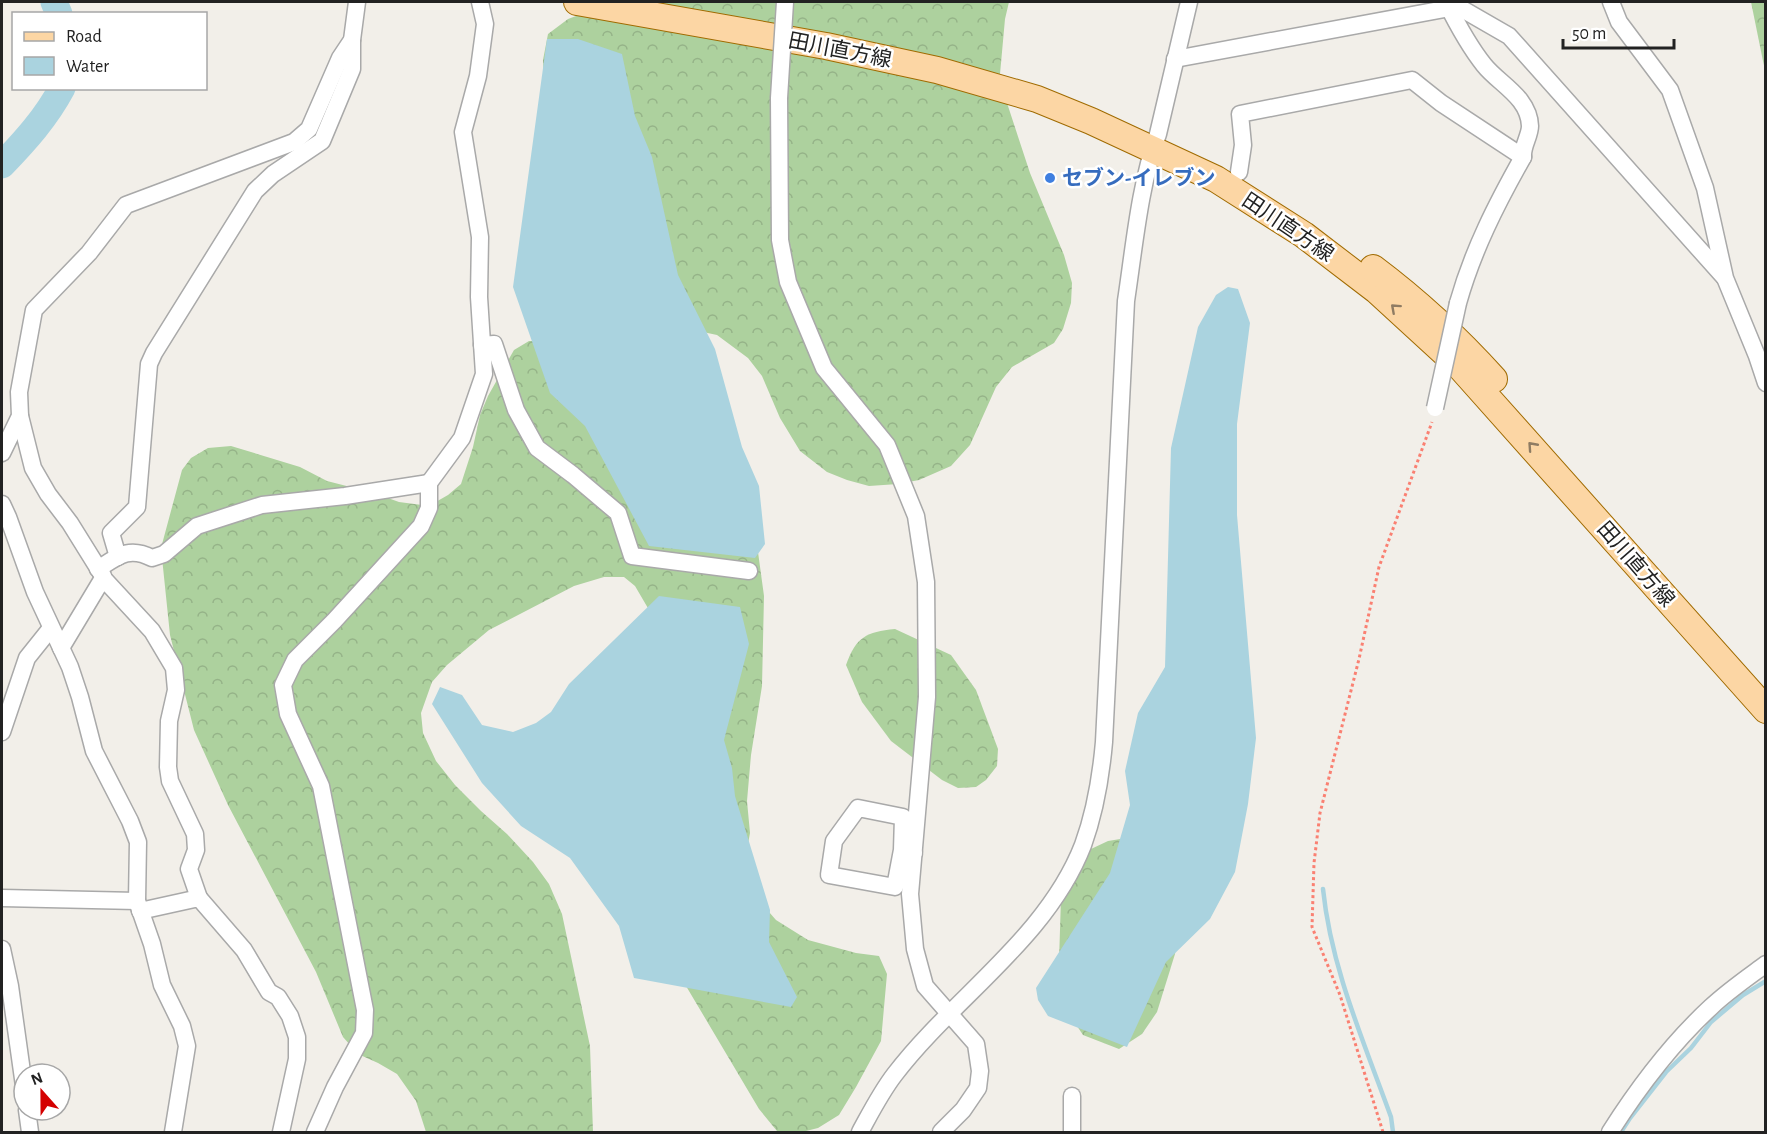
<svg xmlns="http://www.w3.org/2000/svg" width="1767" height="1134" viewBox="0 0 1767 1134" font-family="'Alegreya Sans','Noto Sans JP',sans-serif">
  <defs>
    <pattern id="forest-crowns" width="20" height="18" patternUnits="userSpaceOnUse" patternTransform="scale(1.5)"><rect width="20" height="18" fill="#add19e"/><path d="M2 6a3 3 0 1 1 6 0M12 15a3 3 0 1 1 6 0" fill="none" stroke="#95b388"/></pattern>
  </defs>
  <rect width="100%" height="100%" fill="#f2efe9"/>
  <g fill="url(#forest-crowns)">
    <path d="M634,2H1009L1005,19L1000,74L1007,103L1030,173L1064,255L1072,283L1071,303L1063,329L1054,343L1012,367L996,387L970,445L951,466L919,480L898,484L869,486L847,480L827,472L800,451L780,418L762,376L748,358L717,335L656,322L547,150L543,60L548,34L568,19L595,9Z"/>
    <path d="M1751,2H1765V70L1763,61Z"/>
    <path d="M529,341H555L758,552L764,596L762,686L751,755L747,801L750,833L745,860L754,895L776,920L808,940L856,953L879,956L887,974L881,1041L856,1087L839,1115L818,1128L802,1132L777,1131L759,1109L670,959L652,615L635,586L624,577H604L574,586L489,630L447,665L432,682L421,713L423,733L436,761L455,785L481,811L507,834L533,862L549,884L562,914L590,1046L593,1132H426L416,1101L397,1074L378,1063L358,1054L343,1037L316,972L228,805L194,730L170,635L161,548L182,470L191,458L208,448L231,446L300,467L327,481L374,493L399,502L422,505L434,503L448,495L461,484L473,447L480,415L488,396L514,350Z"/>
    <path d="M895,629L951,655L976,690L998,749L997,766L986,780L976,787L958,788L942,780L891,741L862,702L846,665C856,637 866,632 895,629Z"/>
    <path d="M1145,835L1182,900L1175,954L1157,1012L1142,1034L1119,1049L1083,1035L1077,1026L1059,961L1061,898L1076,862L1091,849L1108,841Z"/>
  </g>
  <g fill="#aad3df">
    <path d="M547,39H578L622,54L635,116L652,157L678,275L715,349L742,447L759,486L765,544L755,558L649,546L585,426L550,393L513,287Z"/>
    <path d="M1228,287L1238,289L1250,323L1237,424V515L1256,738L1248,804L1235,872L1210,919L1166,962L1127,1047L1048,1016L1038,1000L1036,988L1110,873L1130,805L1125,771L1138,713L1165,667L1171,448L1198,327L1216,295Z"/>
    <path d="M659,596L740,607L749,644L724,740L732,768L735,796L770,910L769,942L797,997L791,1007L634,978L619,926L570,858L521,826L482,783L432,704L440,687L462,695L482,725L513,732L536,723L551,712L569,684Z"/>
  </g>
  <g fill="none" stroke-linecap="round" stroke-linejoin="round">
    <g stroke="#aad3df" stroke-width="4.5">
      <path d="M1323,889C1331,968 1364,1042 1391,1117L1393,1132"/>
      <path d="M1621,1132L1630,1118L1666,1072L1691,1048L1711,1022L1743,995L1766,981"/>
    </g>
    <g stroke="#aad3df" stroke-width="27">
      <path d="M54,2L59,14"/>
      <path d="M2,165C25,141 46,118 62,88"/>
    </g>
    <g stroke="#a9a9a9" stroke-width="19">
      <g id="minor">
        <path d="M1446,2C1457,24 1468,45 1484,65C1499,84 1529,97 1530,126C1530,136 1522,146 1523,157C1496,205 1473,250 1458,303"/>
        <path d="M1450,2L1509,36L1724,277"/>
        <path d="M1611,2L1619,22L1670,90L1705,188L1725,278L1757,356L1766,383"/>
        <path d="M1175,59L1450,8"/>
        <path d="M779,98L780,240L788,282L824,368L887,445L916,516L926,582L927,697L910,894L915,949L925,986L976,1044L980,1071L978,1088L963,1110L941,1132"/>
        <path d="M1239,172L1243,145L1240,114L1412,80L1441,103L1523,157"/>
        <path d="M482,345L494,344L516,410L537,448L573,475L618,513L632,556L749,571"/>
        <path d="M20,416L33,468L48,494L70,523L103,576"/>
        <path d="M2,453L20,416L19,392L34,310L89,253L126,205L294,142L309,129L340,58L352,40L357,2"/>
        <path d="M2,504L8,517L35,592L70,667L80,697L94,751L130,821L138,842L137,901L152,944L162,985L182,1026L187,1046L173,1132"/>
        <path d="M118,557L111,533L137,507L149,364L154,353L255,191L273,174L322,141L352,69V40"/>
        <path d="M98,569C118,556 129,546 152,558L164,554L197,526L262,505L345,496L429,483"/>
        <path d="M61,648L103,578L152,631L174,668L176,690L169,721L168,767L170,781L195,834L196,850L189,869L199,898"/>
        <path d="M2,732L27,658L51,628"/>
        <path d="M902,850L895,887L829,875L834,841L858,808L903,817L902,850L914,853"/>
        <path d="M2,898L137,901"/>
        <path d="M140,911L199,898L244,950L269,992L278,997L290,1016L297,1037V1059L281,1132"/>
        <path d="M2,949L10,986L24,1086"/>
        <path d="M27,1110L30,1132"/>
        <path d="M315,1132L335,1087L364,1033L365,1010L321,786L288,714L283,685L295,660L334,621L421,526L429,508V483L462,438L484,374L479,297L480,237L463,132L478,76L485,24L480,2"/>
        <path d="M860,1132C871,1112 881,1092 895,1074C954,997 1047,938 1083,845C1095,812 1101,776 1104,742L1126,301C1134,248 1140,183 1158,134L1189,2"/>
        <path d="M1072,1132V1096"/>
        <path d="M1610,1132C1638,1088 1672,1043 1711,1007C1728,991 1747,978 1766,964"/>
      </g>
    </g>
    <g stroke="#a06b00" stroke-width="28">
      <g id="primary">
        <path d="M577,2L826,46L937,70L1037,99L1091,121L1216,179L1304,235L1376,290L1461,368L1766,710"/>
        <path d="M1373,268C1417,301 1457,338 1494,379"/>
      </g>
    </g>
    <path stroke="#fa8072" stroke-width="3" stroke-dasharray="3 3" stroke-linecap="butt" d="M1383,1132L1340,995L1312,927L1314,863L1320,813L1359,659L1379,567L1432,422"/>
    <use href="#minor" stroke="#fff" stroke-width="16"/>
    <use href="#primary" stroke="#fcd6a4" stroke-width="26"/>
    <g stroke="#a9a9a9" stroke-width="19" stroke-linecap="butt">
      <g id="minor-bridge">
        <path d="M779,98L785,2"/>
        <path d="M1435,408L1458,303"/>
      </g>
    </g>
    <use href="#minor-bridge" stroke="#fff" stroke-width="16"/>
  </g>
  <defs><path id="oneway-chevron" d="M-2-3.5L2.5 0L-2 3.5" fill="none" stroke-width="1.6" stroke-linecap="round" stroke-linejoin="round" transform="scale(1.5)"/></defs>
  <g stroke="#8f7c63">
    <use href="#oneway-chevron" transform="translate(1395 308) rotate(-138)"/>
    <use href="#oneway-chevron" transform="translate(1532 446) rotate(-132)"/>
  </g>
  <circle fill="#3f7fe0" stroke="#fff" stroke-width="2" cx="1050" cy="178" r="6"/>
  <g text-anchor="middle" stroke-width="5" stroke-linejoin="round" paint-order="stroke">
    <g font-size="21" fill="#222" stroke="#fff">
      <text transform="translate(840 50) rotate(11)" y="7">田川直方線</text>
      <text transform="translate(1288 227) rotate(34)" y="7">田川直方線</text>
      <text transform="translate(1636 564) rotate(49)" y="7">田川直方線</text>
    </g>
    <g font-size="21" font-weight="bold" fill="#366cbe" stroke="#fff" text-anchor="start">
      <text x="1062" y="185">セブン-イレブン</text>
    </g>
  </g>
  <rect width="1767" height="1134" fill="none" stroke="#222222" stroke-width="6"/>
  <rect x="12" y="12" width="195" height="78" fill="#ffffff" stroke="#a7a7a7" stroke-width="1.5"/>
  <rect x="24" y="32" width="30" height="9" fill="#fcd6a4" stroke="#a7a7a7" stroke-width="1.5"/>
  <text x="66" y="42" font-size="18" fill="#222222">Road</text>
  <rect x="24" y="57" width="30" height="18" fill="#aad3df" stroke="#a7a7a7" stroke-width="1.5"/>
  <text x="66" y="72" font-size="18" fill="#222222">Water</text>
  <g transform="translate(42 1092) rotate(339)"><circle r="28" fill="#ffffff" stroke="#a7a7a7" stroke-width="1.5"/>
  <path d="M0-4.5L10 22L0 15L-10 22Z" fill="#d40000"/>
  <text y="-9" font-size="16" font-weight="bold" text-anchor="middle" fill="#222222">N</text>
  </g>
  <path d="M1563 39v9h111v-9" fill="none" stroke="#222222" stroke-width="3"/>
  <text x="1572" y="39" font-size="18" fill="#222222" stroke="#ffffff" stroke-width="4.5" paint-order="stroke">50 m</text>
</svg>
